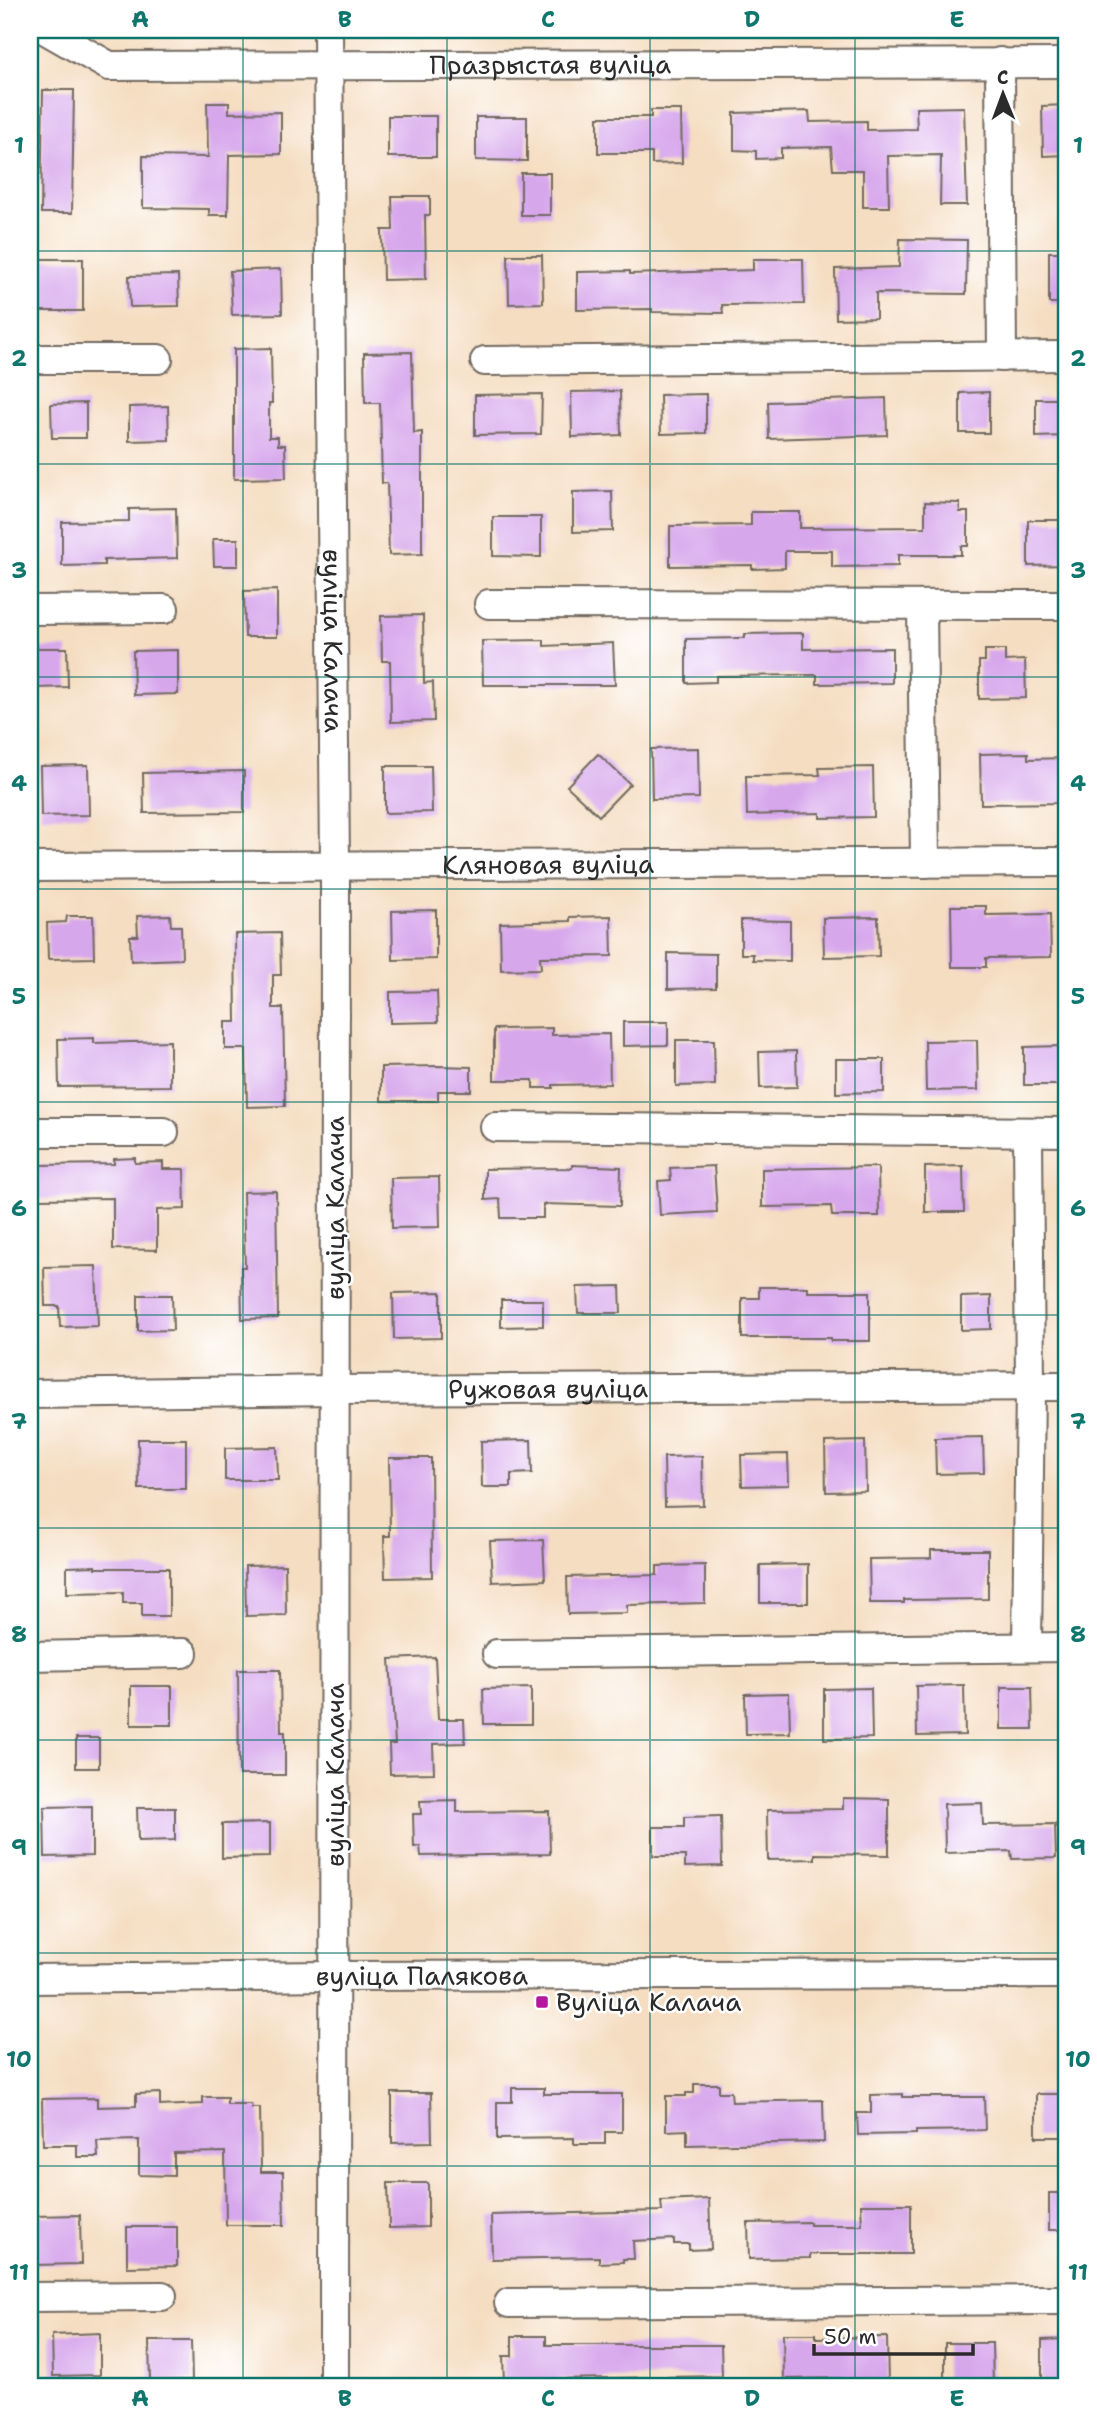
<svg xmlns="http://www.w3.org/2000/svg" width="1097" height="2417" viewBox="0 0 1097 2417" font-family="'Shantell Sans',sans-serif">
  <rect width="100%" height="100%" fill="#fff"/>
  <filter id="ink" filterUnits="userSpaceOnUse"><feTurbulence type="fractalNoise" baseFrequency=".0143" numOctaves="2"/><feDisplacementMap in="SourceGraphic" scale="14" xChannelSelector="R" yChannelSelector="G"/><feConvolveMatrix kernelMatrix="1 2 1 2 8 2 1 2 1" color-interpolation-filters="sRGB"/></filter>
  <filter id="wash" filterUnits="userSpaceOnUse"><feTurbulence type="fractalNoise" baseFrequency=".00686" numOctaves="4" result="noise"/><feDisplacementMap in="SourceGraphic" scale="28" xChannelSelector="R" yChannelSelector="G"/><feGaussianBlur stdDeviation="1.57" result="paint"/><feColorMatrix in="noise" values="0 0 0 0 0 0 0 0 0 0 0 0 0 0 0 0 0 1.4 0 .05"/><feComposite in="paint" operator="in"/></filter>
  <g filter="url(#wash)">
    <rect width="100%" height="100%" fill="#f5ddc1"/>
    <g id="blocks">
      <g fill="#d7a7ec">
        <path d="M43,90H74L72,213H41Z"/>
        <path d="M207,103H229V113L281,112V154L229,155L228,215H209V209L143,208V156L208,157Z"/>
        <path d="M1067,105V155L1043,156L1042,106Z"/>
        <path d="M964,107L967,205H940L941,155L888,156L889,207H863V170H833L831,147L781,148V158L756,159V151L734,150V113L809,111L810,122L867,121V130L917,129L916,108Z"/>
        <path d="M651,110H681L682,163L652,164V153H598V117H651Z"/>
        <rect x="388" y="116" width="48" height="41"/>
        <path d="M476,117H527V161L476,160Z"/>
        <rect x="521" y="173" width="29" height="42"/>
        <path d="M392,196H430V215H425L426,279L383,280L382,230H393Z"/>
        <path d="M900,239L967,240L966,294L876,293V318L836,319L835,269L899,267Z"/>
        <rect x="1049" y="252" width="18" height="51"/>
        <path d="M508,255H542L543,303L509,304Z"/>
        <rect x="39" y="259" width="44" height="52"/>
        <path d="M753,259H803L804,304L722,305L723,313L652,312V309L577,310V272L630,271V274L753,270Z"/>
        <path d="M281,269L282,314L232,315L230,271Z"/>
        <path d="M178,275L179,306L130,307L129,276Z"/>
        <path d="M271,348L272,403H269V437H278V445H285L286,478L234,479V349Z"/>
        <path d="M412,352L414,433L422,432V554L389,555L387,483H382L380,403H365L364,353Z"/>
        <path d="M620,391L621,435L572,437L571,392Z"/>
        <path d="M989,392V433H960V393Z"/>
        <path d="M542,394L541,434L475,435V395Z"/>
        <path d="M706,394V433L661,434L660,395Z"/>
        <path d="M886,398L887,435L769,439L768,402Z"/>
        <path d="M1036,399H1065V436L1036,437Z"/>
        <path d="M86,403V438H52L51,404Z"/>
        <path d="M168,406L169,440L129,441V407Z"/>
        <path d="M612,491L613,531L573,532V492Z"/>
        <path d="M925,502L960,503V512H968V546H961V555H898V566L832,567V551H785V568L752,569V565L670,566V526L751,525V512H800V528L925,527Z"/>
        <path d="M176,508L177,558L104,560V565L62,566V522L129,521V509Z"/>
        <path d="M493,517H541V557L493,556Z"/>
        <path d="M1028,520H1067V565L1028,566Z"/>
        <path d="M213,539H238V566H214Z"/>
        <path d="M277,590V637H245L244,591Z"/>
        <path d="M423,615L424,683L433,682L434,721L391,722L390,661H382L381,616Z"/>
        <path d="M803,633V649L892,648V683L817,684V675L716,676V682L686,683V639L745,638V634Z"/>
        <path d="M544,640V646L613,643L615,685H483L482,641Z"/>
        <path d="M36,648H67L68,687L36,688Z"/>
        <path d="M178,650V694L134,695L133,651Z"/>
        <path d="M985,650H1005V661L1025,660L1026,698L979,699V661H985Z"/>
        <path d="M698,748L699,798L652,799L651,749Z"/>
        <path d="M1028,753V759L1067,758V803L981,804L980,754Z"/>
        <path d="M598,754L630,784L599,816L567,786Z"/>
        <path d="M88,765L89,815L41,816L40,766Z"/>
        <path d="M385,766H431L432,812L385,813Z"/>
        <path d="M873,767L874,817L820,818V813L747,815L746,776L820,775L819,768Z"/>
        <path d="M244,771V812L144,813L143,773Z"/>
        <path d="M951,906H986V915L1050,914L1051,957L986,958V967H952Z"/>
        <path d="M436,910V959L393,960L392,911Z"/>
        <path d="M170,915L171,926H181L182,959L131,961L130,936H138L137,916Z"/>
        <path d="M67,916H93L94,958L48,959L47,923L66,922Z"/>
        <path d="M611,916L612,956L540,957L541,969L501,970L500,923L570,921V917Z"/>
        <path d="M878,917L879,956L824,957L823,918Z"/>
        <path d="M741,920L790,921V961L753,960V954H741Z"/>
        <path d="M280,933L281,975H273V1008H283L285,1106L247,1107L246,1049H225V1022H236L235,934Z"/>
        <path d="M668,953L716,954V988L668,989Z"/>
        <path d="M437,991L438,1022L390,1023V992Z"/>
        <path d="M623,1022H668V1045L623,1046Z"/>
        <path d="M552,1028V1035L609,1034L610,1084L553,1085V1088H533V1080H494V1029Z"/>
        <path d="M94,1038V1043L170,1041V1086L59,1087L58,1039Z"/>
        <path d="M676,1040H714L715,1085L676,1086Z"/>
        <path d="M977,1040L978,1090L926,1091L925,1041Z"/>
        <path d="M1061,1046L1062,1085H1024V1047Z"/>
        <path d="M796,1051L797,1087L760,1088L759,1052Z"/>
        <path d="M836,1059H884V1092L836,1093Z"/>
        <path d="M438,1066L471,1067V1091H438V1101H381V1067Z"/>
        <path d="M135,1158V1163L163,1162V1169H184L185,1209L157,1210V1250L113,1249V1198L38,1199V1165L114,1164V1159Z"/>
        <path d="M572,1165L621,1167L620,1206L543,1204V1218H501L500,1199L485,1200V1169L572,1168Z"/>
        <path d="M714,1166L717,1212L660,1215L658,1181L671,1180L670,1168Z"/>
        <path d="M963,1166L964,1212H925V1167Z"/>
        <path d="M878,1167L879,1216H832L831,1206L762,1207V1169Z"/>
        <path d="M439,1177L440,1227L392,1228L391,1178Z"/>
        <path d="M276,1191L278,1318L242,1319L241,1267H245L243,1192Z"/>
        <path d="M96,1266L98,1326L60,1327L59,1306H45L44,1267Z"/>
        <path d="M620,1286L621,1313H578L577,1287Z"/>
        <path d="M759,1287H808V1292H870V1341H831V1338H742V1298H759Z"/>
        <path d="M441,1292V1338L394,1339L393,1293Z"/>
        <path d="M138,1295H172L173,1330L138,1331Z"/>
        <path d="M991,1296V1329L961,1330V1297Z"/>
        <path d="M501,1300H543V1326L501,1327Z"/>
        <path d="M983,1437L984,1473L936,1474L935,1438Z"/>
        <path d="M138,1439H186V1489H139Z"/>
        <path d="M531,1440L532,1473L511,1474V1487H482L481,1441Z"/>
        <path d="M865,1441L866,1491L826,1492L825,1442Z"/>
        <path d="M277,1447L278,1480H225V1448Z"/>
        <path d="M788,1454L789,1485L742,1486L741,1455Z"/>
        <path d="M702,1456L703,1505L665,1506L664,1457Z"/>
        <path d="M389,1458H431L432,1577L385,1578L384,1536H390Z"/>
        <path d="M543,1540L545,1580L492,1582L490,1541Z"/>
        <path d="M931,1550H988V1599L904,1600V1603H870L869,1559L931,1558Z"/>
        <path d="M808,1564V1603H760V1565Z"/>
        <path d="M285,1565L286,1615L246,1616L245,1566Z"/>
        <path d="M705,1565V1603L627,1605V1613L568,1614L567,1577L657,1575V1566Z"/>
        <path d="M95,1566V1568H169V1616H142V1603H123V1592L67,1593V1567Z"/>
        <path d="M435,1657L438,1719H464L465,1743L433,1744L434,1773L390,1774L389,1744H395L390,1659Z"/>
        <path d="M238,1670H280L281,1732H285V1775H239Z"/>
        <path d="M964,1685L965,1735L917,1736L916,1686Z"/>
        <rect x="131" y="1686" width="41" height="39"/>
        <path d="M1001,1687H1032L1033,1729H1001Z"/>
        <path d="M531,1688V1724H484L483,1689Z"/>
        <path d="M871,1688L872,1738L824,1739V1689Z"/>
        <path d="M789,1693L790,1733L746,1734L745,1694Z"/>
        <rect x="76" y="1738" width="23" height="30"/>
        <path d="M843,1798L889,1799V1855L815,1854V1859L768,1860L767,1810L843,1809Z"/>
        <path d="M457,1800V1812L549,1811L550,1854L421,1856L420,1846L414,1847L413,1814H421L420,1801Z"/>
        <path d="M982,1803L983,1825L1055,1824L1056,1858L1012,1859L1011,1851L945,1853L944,1804Z"/>
        <path d="M92,1806V1856L45,1857L44,1807Z"/>
        <path d="M137,1808H175V1840L138,1841Z"/>
        <path d="M721,1816L722,1866L685,1867V1856H653V1827H684V1817Z"/>
        <path d="M270,1823V1857L222,1858V1824Z"/>
        <path d="M694,2084H719V2092H731L732,2102L823,2100L824,2142L687,2145V2130L666,2131V2096H686V2093H694Z"/>
        <path d="M512,2088H544V2094H622V2132H605V2144H574V2138L497,2139V2102H512Z"/>
        <path d="M160,2093V2106L203,2104V2097H227V2104H251L252,2108H260L261,2172H283L284,2225H226L225,2152L174,2153V2176L139,2175V2140L97,2141L98,2157H77V2145H43L42,2099L97,2098V2107L136,2106V2094Z"/>
        <path d="M392,2093H431L432,2142L392,2143Z"/>
        <path d="M903,2094V2097H984L985,2130L916,2131V2134L858,2135L857,2113H871V2095Z"/>
        <rect x="1036" y="2094" width="31" height="43"/>
        <path d="M388,2183H428V2227L389,2228Z"/>
        <rect x="1049" y="2193" width="18" height="37"/>
        <path d="M709,2199L711,2249L689,2250V2244H674V2239L633,2241L634,2259H623V2262L599,2263V2257L492,2259L491,2215L662,2211L661,2201Z"/>
        <path d="M861,2204H911V2254H810V2258L749,2259L748,2223L810,2222V2225H862Z"/>
        <path d="M80,2215L81,2264L33,2265V2216Z"/>
        <path d="M127,2227H177V2266L127,2267Z"/>
        <path d="M100,2333V2375L53,2376L52,2335Z"/>
        <path d="M783,2334H816V2338L887,2337L888,2382L840,2383V2378L784,2379Z"/>
        <path d="M512,2336H546V2345H721L722,2376L556,2379V2383H504L503,2356H512Z"/>
        <path d="M1067,2339V2387H1042V2340Z"/>
        <path d="M149,2341H191L192,2380L150,2381Z"/>
        <path d="M945,2343H992L993,2387H945Z"/>
      </g>
    </g>
  </g>
  <g filter="url(#ink)">
    <use href="#blocks" fill-opacity="0" stroke="#726960" stroke-width="2"/>
    <g fill="none" stroke-linecap="round" stroke-linejoin="round">
      <g stroke="#726960" stroke-width="32">
        <g id="minor">
          <path id="s1" d="M46,30L109,66L1067,63"/>
          <path id="s2" d="M328,30L335,865L334,2387"/>
          <path d="M1000,62L1002,357"/>
          <path d="M30,359H158"/>
          <path d="M485,361L1067,356"/>
          <path d="M489,604L1067,605"/>
          <path d="M922,605L925,863"/>
          <path d="M30,610L164,609"/>
          <path id="s3" d="M30,867L1067,862"/>
          <path d="M495,1127L1067,1132"/>
          <path d="M30,1132H164"/>
          <path id="s4" d="M30,1394L334,1390L1067,1386"/>
          <path d="M1027,1647L1030,1386L1028,1132"/>
          <path d="M497,1654L1067,1647"/>
          <path d="M30,1656L183,1653"/>
          <path id="s5" d="M30,1979L335,1976L1067,1974"/>
          <path d="M30,2297L162,2296"/>
          <path d="M509,2303L1067,2300"/>
        </g>
      </g>
      <use href="#minor" stroke="#fff" stroke-width="28"/>
    </g>
  </g>
  <path fill="none" stroke="#0f766e" stroke-width="2" stroke-opacity="0.55" d="M243,30V2387M447,30V2387M650,30V2387M855,30V2387M30,251H1067M30,464H1067M30,677H1067M30,889H1067M30,1102H1067M30,1315H1067M30,1528H1067M30,1740H1067M30,1953H1067M30,2166H1067"/>
  <rect fill="#b5179e" stroke="#fff" stroke-width="2.5" x="535" y="1995" width="14" height="14" rx="3.5"/>
  <g text-anchor="middle" stroke-width="5" stroke-linejoin="round" paint-order="stroke">
    <g font-size="26" fill="#2b2b2b" stroke="#fff">
      <text dy="9" stroke="none"><textPath href="#s1" startOffset="514">Празрыстая вуліца</textPath></text>
      <text dy="9" stroke="none"><textPath href="#s2" startOffset="611">вуліца Калача</textPath></text>
      <text dy="9" stroke="none"><textPath href="#s3" startOffset="518">Кляновая вуліца</textPath></text>
      <text transform="translate(335 1208) rotate(-90)" y="9">вуліца Калача</text>
      <text dy="9" stroke="none"><textPath href="#s4" startOffset="518">Ружовая вуліца</textPath></text>
      <text transform="translate(335 1775) rotate(-90)" y="9">вуліца Калача</text>
      <text dy="9" stroke="none"><textPath href="#s5" startOffset="392">вуліца Палякова</textPath></text>
    </g>
    <g font-size="26" fill="#2b2b2b" stroke="#fff" text-anchor="start">
      <text x="556" y="2011">Вуліца Калача</text>
    </g>
  </g>
  <rect width="1097" height="2417" fill="none" stroke="#fff" stroke-width="77"/>
  <g transform="translate(1003 94) rotate(359)" stroke="#ffffff" stroke-width="5" paint-order="stroke">
  <path d="M0-5L12 26L0 18L-12 26Z" fill="#2b2b2b"/>
  <text y="-10" font-size="19" font-weight="bold" text-anchor="middle" fill="#2b2b2b">С</text>
  </g>
  <path d="M814 2344v10h159v-10" fill="none" stroke="#2b2b2b" stroke-width="3.5"/>
  <text x="824" y="2344" font-size="21" fill="#2b2b2b" stroke="#ffffff" stroke-width="5" paint-order="stroke">50 m</text>
  <rect x="38" y="38" width="1020" height="2340" fill="none" stroke="#0f766e" stroke-width="2.5"/>
  <g font-size="23" text-anchor="middle" font-weight="bold" fill="#0f766e">
    <text x="140" y="27">A</text>
    <text x="345" y="27">B</text>
    <text x="548" y="27">C</text>
    <text x="752" y="27">D</text>
    <text x="957" y="27">E</text>
    <text x="19" y="153">1</text>
    <text x="1078" y="153">1</text>
    <text x="19" y="366">2</text>
    <text x="1078" y="366">2</text>
    <text x="19" y="578">3</text>
    <text x="1078" y="578">3</text>
    <text x="19" y="791">4</text>
    <text x="1078" y="791">4</text>
    <text x="19" y="1004">5</text>
    <text x="1078" y="1004">5</text>
    <text x="19" y="1216">6</text>
    <text x="1078" y="1216">6</text>
    <text x="19" y="1429">7</text>
    <text x="1078" y="1429">7</text>
    <text x="19" y="1642">8</text>
    <text x="1078" y="1642">8</text>
    <text x="19" y="1855">9</text>
    <text x="1078" y="1855">9</text>
    <text x="19" y="2067">10</text>
    <text x="1078" y="2067">10</text>
    <text x="19" y="2280">11</text>
    <text x="1078" y="2280">11</text>
    <text x="140" y="2406">A</text>
    <text x="345" y="2406">B</text>
    <text x="548" y="2406">C</text>
    <text x="752" y="2406">D</text>
    <text x="957" y="2406">E</text>
  </g>
</svg>
